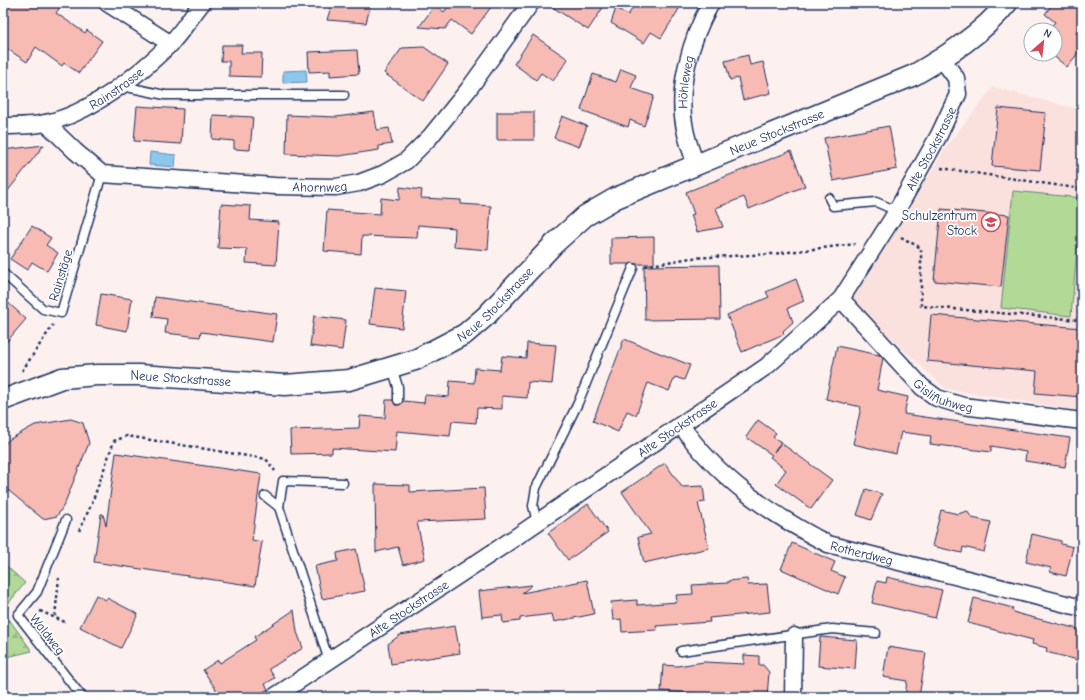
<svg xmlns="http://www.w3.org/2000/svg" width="1085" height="700" viewBox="0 0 1085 700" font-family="'Comic Neue',sans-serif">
  <defs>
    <pattern id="forest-firs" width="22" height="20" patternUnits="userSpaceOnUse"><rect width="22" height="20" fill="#b2da96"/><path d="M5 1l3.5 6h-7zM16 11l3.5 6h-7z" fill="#98bb84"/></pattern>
  </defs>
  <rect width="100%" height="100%" fill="#fdf1f0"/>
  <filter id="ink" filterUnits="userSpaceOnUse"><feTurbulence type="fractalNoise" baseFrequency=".025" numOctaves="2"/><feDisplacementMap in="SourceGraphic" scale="8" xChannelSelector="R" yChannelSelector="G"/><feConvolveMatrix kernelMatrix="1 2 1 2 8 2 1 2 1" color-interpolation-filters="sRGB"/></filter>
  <g filter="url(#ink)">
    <path fill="#fbe1de" d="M993,87L1078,109L1082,103V411L946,389L850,301L949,143Z"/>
    <path fill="#b2da96" stroke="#66847a" d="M1013,191L1082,198L1071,316L1001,308Z"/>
    <g fill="url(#forest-firs)" stroke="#66847a">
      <path d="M3,563L25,583L3,610Z"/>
      <path d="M3,611L32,651L3,658Z"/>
    </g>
    <g fill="#8dc7ec" stroke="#5f8ab3">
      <path d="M306,70L307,82L283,83V71Z"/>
      <path d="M150,152L176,155L175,167L149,165Z"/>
    </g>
    <g fill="#f7bbb4" stroke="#1b2f5e">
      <path d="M3,3H63L56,13L85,33L87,30L102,41L79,73L64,63L62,66L36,47L27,62L3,46Z"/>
      <path d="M332,3H371L366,23L327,20Z"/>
      <path d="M451,3H494L471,34L452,20L445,29L419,27L435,5L444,12Z"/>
      <path d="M546,3H606L588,30Z"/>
      <path d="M636,3H669L679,9L661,38L651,32L644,43L611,23L616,8L628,15Z"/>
      <path d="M1053,3H1082V21L1076,33L1082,39V48L1067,67L1051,54H1055L1056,30H1048L1055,22L1045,14Z"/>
      <path d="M533,35L568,59L553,81L541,73L536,80L514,64Z"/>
      <path d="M222,45H242L241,53H262L261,77L229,76V61H221Z"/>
      <path d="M424,47L448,64L423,101L384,73L402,48Z"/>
      <path d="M357,50L359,74L330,76V71L309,72L308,52Z"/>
      <path d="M748,55L750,65L763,62L771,93L743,100L738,78L730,80L725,61Z"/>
      <path d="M621,69L636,75L631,88L654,96L644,126L630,120L628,127L581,110L593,74L616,82Z"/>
      <path d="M137,106L183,109L181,144L134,141Z"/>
      <path d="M998,108L1046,113L1040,170L992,166Z"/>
      <path d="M374,112L377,130L389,128L392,144L379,146V150L339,156L286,154L287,115L336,117Z"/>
      <rect x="497" y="112" width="37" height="28"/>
      <path d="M213,115L253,117L250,150L234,149V141L212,139Z"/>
      <path d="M562,116L587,126L579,147L554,138Z"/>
      <path d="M889,126L897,169L833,181L824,138Z"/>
      <path d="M44,145L3,197V150Z"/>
      <path d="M791,151L805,186L749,209L744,197L716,208L723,227L697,232L691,215L694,214L686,192Z"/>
      <path d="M400,187L422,190L421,198L461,200V204L491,206L488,250L454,247L455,228L418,225L417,238L362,236L361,254L324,251L327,210L380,214L381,198L399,200Z"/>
      <path d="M221,204L251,206L250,220L279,222L276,265L246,263L247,249L218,248Z"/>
      <path d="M941,209L1009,215L1001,287L934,281Z"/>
      <path d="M32,226L51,238L46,245L58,253L47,271L32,262L27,270L10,259Z"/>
      <path d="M654,237V264H611V238Z"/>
      <path d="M719,265L720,319L645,320L644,266Z"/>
      <path d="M796,279L804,301L788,308L793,322L783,331L784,334L742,352L727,315L769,297L766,292Z"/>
      <path d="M375,288L406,291L402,328L370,324Z"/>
      <path d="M101,294L132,299L127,331L96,325Z"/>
      <path d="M155,297L277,314L273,342L201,332L200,337L165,333L167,319L153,317Z"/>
      <path d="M3,298L26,319L3,346Z"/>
      <path d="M931,315L1082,328V397L1035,393L1037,371L927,361Z"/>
      <path d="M314,316L346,320L342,350L310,346Z"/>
      <path d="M624,339L690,365L684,380L675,377L669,391L648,383L636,415L627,411L618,432L593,421Z"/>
      <path d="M527,343L556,345L552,384L528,382L527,398L502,396V409L477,408L476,423L452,421L450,436L397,431L395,452L332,448V453L291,454L290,430L359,428L360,416L385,418L386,400H393L395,405H398L403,401L424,403L425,395L449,397L450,381L474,383L475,368L500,370L502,356L526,358Z"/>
      <path d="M837,346L879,355L883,358L877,390L908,397L904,414L1070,438L1065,467L1025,461L1026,452L991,446V452L930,444L931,436L901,432L896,454L853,444L861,407L826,399Z"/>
      <path d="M71,419L83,423L89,443L64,505L57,516L43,519L3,486V445L10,439L35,425Z"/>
      <path d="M758,420L776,433L773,437L781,442L774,452L781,443L832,480L811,509L776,484L786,470L770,457L772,455L746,437Z"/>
      <path d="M116,453L261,474L252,540L262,542L255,586L94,562L101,514H103L106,526Z"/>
      <path d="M665,463L682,487L703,486L705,502L698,503L709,548L644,563L638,537L651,534L622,492Z"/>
      <path d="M375,484L410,485V492L484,488L486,519L417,522L425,559L403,565L398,547L376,552Z"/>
      <path d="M866,489L882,494L871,520L857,515Z"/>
      <path d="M588,504L608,532L568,560L548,533Z"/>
      <path d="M941,510L958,514L967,511L972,518L991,522L984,552L963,547L962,553L932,546Z"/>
      <path d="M1032,534L1061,541V544L1073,547L1066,576L1050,572L1051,568L1026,562Z"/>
      <path d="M792,543L835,562L831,571L845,577L838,594L781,569Z"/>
      <path d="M356,549L365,591L322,599L315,566L338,561L337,553Z"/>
      <path d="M887,577L942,590L935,618L872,603L877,581L886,583Z"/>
      <path d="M747,579L748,585L767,584L770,612L709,618L710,622L656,626L657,630L622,632L621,619L613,620L611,602L637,600V605L677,602L676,595L693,594L692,585L728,583V581Z"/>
      <path d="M587,580L594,614L554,622L552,614L520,618V621L503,623L502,615L482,617L479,591L532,585L522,593Z"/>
      <path d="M96,595L106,600L107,598L138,614L121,648L80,627Z"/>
      <path d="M974,598L1013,608L1012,611L1019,614L1082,630V661L1046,652L1047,648L1032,644L1033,640L968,623Z"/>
      <path d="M294,610L297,632L303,648L269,669L275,678L265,684L268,689L255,697H221L203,670L218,660L220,663L256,640L254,637Z"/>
      <path d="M455,626L460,653L391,664L388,644L400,635Z"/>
      <path d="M820,637L857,640L855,669L818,666Z"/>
      <path d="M888,647L926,653L919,697H905L907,681L883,677Z"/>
      <path d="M744,655L759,656V665H763L769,672L767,697H743L661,691L663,665L677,666L704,662L744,664Z"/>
    </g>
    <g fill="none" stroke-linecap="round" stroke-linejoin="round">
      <g stroke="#1b2f5e" stroke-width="11">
        <g id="service">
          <path d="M122,86L165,95H344"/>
          <path d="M829,198L833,206L876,202L897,211"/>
          <path d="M3,273L43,309L61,313L102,174"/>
          <path d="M392,367L398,387V400"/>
          <path d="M265,496L279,507L329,661"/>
          <path d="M279,507L283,481L343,483"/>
          <path d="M66,520L37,592L18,615L82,697"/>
          <path d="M537,522L533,506L536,488L578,403L633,268"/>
          <path d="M681,651L832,629L876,633"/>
        </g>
      </g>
      <g stroke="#1b2f5e" stroke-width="19">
        <g id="minor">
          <path d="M107,3L171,44"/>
          <path id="s1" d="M46,123L75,151L102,174L275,186L336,187L359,183L383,174L406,161L430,137L468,90L531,3"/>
          <path id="s2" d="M3,126C17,126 32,126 45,123C88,115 140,74 170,44C182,32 191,16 202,3"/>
          <path id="s3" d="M696,165C692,153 687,141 685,129C676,89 691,38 711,3"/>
          <path id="s4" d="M841,299L922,387L937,398L963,406L1082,421"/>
          <path id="s5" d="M681,425C717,478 772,515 828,544L1082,608"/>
          <path id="s6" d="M274,697L501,547L767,366L841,299L892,219L939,135L958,94L956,78L942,59"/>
          <path d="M793,697L794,636"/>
        </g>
      </g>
      <g stroke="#1b2f5e" stroke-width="23">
        <g id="tertiary">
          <path id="s7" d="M3,400L62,378L97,375H139L285,385L349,380L392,367L415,360L465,334L486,316L554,244L585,216L616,198L914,75C947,56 983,33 1007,3"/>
        </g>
      </g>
      <g stroke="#1b2f5e" stroke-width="2.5" stroke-dasharray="3 3" stroke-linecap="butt">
        <path d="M941,168L1082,189"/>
        <path d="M901,237L921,248V306L1079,320L1082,288"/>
        <path d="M645,266L690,258L772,254L855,244"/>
        <path d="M22,371L53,325"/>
        <path d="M79,531L92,503L114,441L127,436L266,459L275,471"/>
        <path d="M3,602L8,607"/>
        <path d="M40,611L67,623"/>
        <path d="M55,616L59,578"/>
      </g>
      <use href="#service" stroke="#fff" stroke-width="8"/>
      <use href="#minor" stroke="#fff" stroke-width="16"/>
      <use href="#tertiary" stroke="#fff" stroke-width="20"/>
    </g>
  </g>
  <defs>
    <g id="school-ring" transform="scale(1)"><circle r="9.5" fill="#fff" stroke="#d1495b" stroke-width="1.5"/><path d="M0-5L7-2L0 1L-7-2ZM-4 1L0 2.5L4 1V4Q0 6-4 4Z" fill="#d1495b"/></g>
  </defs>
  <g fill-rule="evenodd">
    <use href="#school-ring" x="991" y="222"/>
  </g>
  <g text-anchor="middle" stroke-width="3.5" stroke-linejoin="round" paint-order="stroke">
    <g font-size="13" fill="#1b2f5e" stroke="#fff">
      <text dy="5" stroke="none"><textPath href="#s3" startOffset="85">Höhleweg</textPath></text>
      <text dy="5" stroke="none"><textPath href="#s2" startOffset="122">Rainstrasse</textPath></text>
      <text dy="5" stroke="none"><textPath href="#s7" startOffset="854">Neue Stockstrasse</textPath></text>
      <text dy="5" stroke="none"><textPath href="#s6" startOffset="869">Alte Stockstrasse</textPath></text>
      <text dy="5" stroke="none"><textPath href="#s1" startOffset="294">Ahornweg</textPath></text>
      <text transform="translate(60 275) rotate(-73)" y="5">Rainstäge</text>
      <text dy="5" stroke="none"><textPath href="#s7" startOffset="518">Neue Stockstrasse</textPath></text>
      <text dy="5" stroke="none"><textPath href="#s7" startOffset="182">Neue Stockstrasse</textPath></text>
      <text dy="5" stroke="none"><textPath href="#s4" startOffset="143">Gislifluhweg</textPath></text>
      <text dy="5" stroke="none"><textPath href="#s6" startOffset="485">Alte Stockstrasse</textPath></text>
      <text dy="5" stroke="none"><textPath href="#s5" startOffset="226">Rotherdweg</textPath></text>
      <text dy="5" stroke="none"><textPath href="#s6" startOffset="161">Alte Stockstrasse</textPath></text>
      <text transform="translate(48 634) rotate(52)" y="5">Waldweg</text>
    </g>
    <g font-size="13" fill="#1b2f5e" stroke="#fff" text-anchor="end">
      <text x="977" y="220">Schulzentrum<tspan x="977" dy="15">Stock</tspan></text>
    </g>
  </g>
  <rect width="1085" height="700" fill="none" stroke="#fff" stroke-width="16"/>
  <rect x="8" y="8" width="1069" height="684" fill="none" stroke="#1b2f5e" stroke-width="1.5" filter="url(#ink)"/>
  <g transform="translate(1043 42) rotate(28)"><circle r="19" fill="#ffffff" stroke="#a4acbf"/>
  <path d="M0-3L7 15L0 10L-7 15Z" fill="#d1495b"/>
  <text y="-6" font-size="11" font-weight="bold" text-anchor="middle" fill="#1b2f5e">N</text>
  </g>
</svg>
